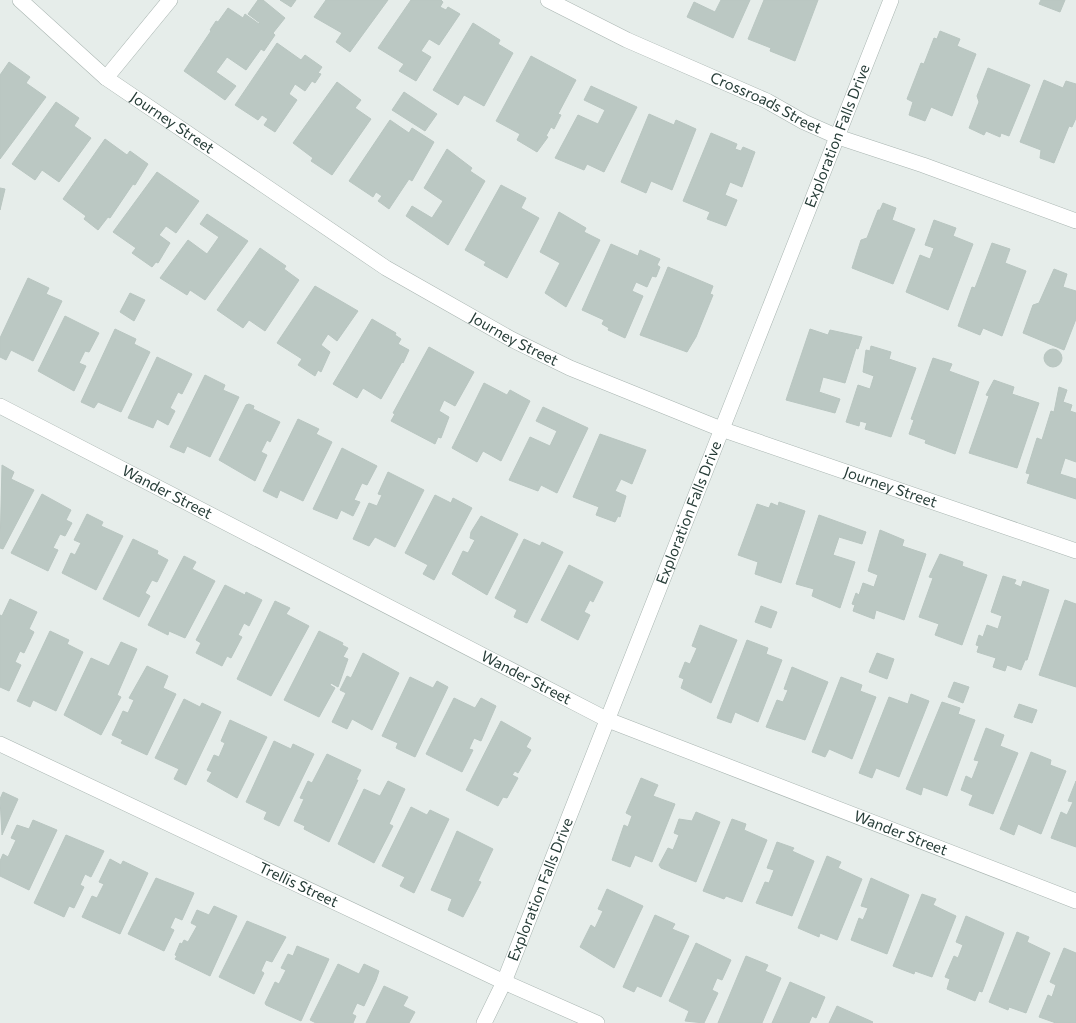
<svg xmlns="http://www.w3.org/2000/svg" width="1076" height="1023" viewBox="0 0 1076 1023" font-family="Commissioner,sans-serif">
  <rect width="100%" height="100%" fill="#e6edea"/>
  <g fill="#bbc8c3" stroke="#b9c6c1">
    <path d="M258,0H263L285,18L273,33L275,35L264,51L261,49L246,70L227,57L216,72L236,86L225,100L184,71L211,31L210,30L216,21L218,22L228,8L243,18L245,14L259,24L260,23L248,14Z"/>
    <path d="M280,0H296L291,7Z"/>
    <path d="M326,0H388L350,52L336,42L342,33L314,17Z"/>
    <path d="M411,0H441L443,2L440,7L446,10L448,7L460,14L439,45L429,39L421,51L431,57L416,81L399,71L404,64L378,48Z"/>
    <path d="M721,0H750L733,38L687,17L694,2L715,12Z"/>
    <path d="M764,0H818L795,61L770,51L771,48L748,39Z"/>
    <path d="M1041,0H1065L1060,12L1039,4Z"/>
    <path d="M473,23L500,40L498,44L513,53L484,106L464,95L458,105L433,90Z"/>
    <path d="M940,31L960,39L957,46L976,54L952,116L931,107L925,121L909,115L913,102L907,99L921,63L924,64L934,38L937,39Z"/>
    <path d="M277,43L301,60L305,55L322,67L318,73L321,74L315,83L312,81L305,91L295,84L289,94L297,100L275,132L264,125L268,119L262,115L258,120L235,105Z"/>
    <path d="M531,56L576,80L558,114L561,115L554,129L551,127L546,136L548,137L537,152L517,140L520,134L496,121Z"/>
    <path d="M9,62L30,77L26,83L46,97L0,159V75Z"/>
    <path d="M988,68L1030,85L1009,136L1001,133L1000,137L986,131L984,135L969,128L979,102L977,96Z"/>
    <path d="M1044,80L1063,88L1066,81L1076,84V118L1072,127L1069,126L1054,163L1040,158L1041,150L1020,142Z"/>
    <path d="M337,82L361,100L355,108L371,119L332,175L311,161L313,158L293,143Z"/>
    <path d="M591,86L637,107L604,172L587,164L584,170L555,158L578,115L598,124L605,110L584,100Z"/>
    <path d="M404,92L437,114L425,131L392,110Z"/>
    <path d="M56,102L79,118L74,126L91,138L59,182L42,170L35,180L12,164Z"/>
    <path d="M649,114L674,125L676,120L696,129L672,190L651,181L646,193L621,182Z"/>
    <path d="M390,120L409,133L412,128L434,142L412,181L409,179L389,209L378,201L382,196L376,192L373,197L349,181Z"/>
    <path d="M711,133L737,144L735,149L741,151L743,147L755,152L742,187L730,182L725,195L737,200L726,226L707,219L710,212L683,201Z"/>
    <path d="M105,139L127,155L130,151L148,164L135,185L133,184L110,218L108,217L98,230L84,219L86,216L63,199Z"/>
    <path d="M447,149L472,168L470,171L485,181L448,245L406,216L412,206L432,218L443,201L424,188Z"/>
    <path d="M157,172L199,201L176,233L166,226L159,235L170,243L158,263L156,262L152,267L132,253L136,248L113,232Z"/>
    <path d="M501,185L526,198L521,208L539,218L507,278L484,265L486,262L465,250Z"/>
    <path d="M0,188L5,189L0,210Z"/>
    <path d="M883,203L896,208L892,220L915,229L893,284L852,268L861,240L867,238L878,210H880Z"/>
    <path d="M559,212L586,228L584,232L600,240L566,307L545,293L560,263L540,252Z"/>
    <path d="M207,214L248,241L205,300L190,290L187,295L160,278L188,240L207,254L219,237L200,224Z"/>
    <path d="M934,220L956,228L953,236L973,244L948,310L906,292L920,255L930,259L934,248L925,245Z"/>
    <path d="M992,243L1010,249L1005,263L1026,271L1002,336L983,328L980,335L958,326L972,287L975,288Z"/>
    <path d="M611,244L638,256L640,250L660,259L657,265L660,267L656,277L652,276L647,287L636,282L632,291L643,296L625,338L608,330L609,328L602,324L604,320L582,310Z"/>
    <path d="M260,248L286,266L284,269L299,280L265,331L249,320L243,328L217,310Z"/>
    <path d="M668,267L713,286L710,294L713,295L696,337L687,352L640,335Z"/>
    <path d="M1054,269L1067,274L1063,287L1076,291V319L1064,350L1023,333L1033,305L1039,303Z"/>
    <path d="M28,278L49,288L46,294L62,301L33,361L11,350L6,360L0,357V338Z"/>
    <path d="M315,286L358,311L337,341L328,334L321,345L330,352L321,372L318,370L315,376L298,365L302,359L277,343Z"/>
    <path d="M130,293L145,300L134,321L120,312Z"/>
    <path d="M65,316L99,333L89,352L85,351L79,363L86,366L74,391L38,371Z"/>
    <path d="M372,319L396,333L395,335L401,339L398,344L409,350L403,363L402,362L381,399L363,388L357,398L333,384Z"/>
    <path d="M115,329L136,339L134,344L150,352L121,412L98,402L94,408L81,402Z"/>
    <path d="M810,329L828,335L830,330L862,337L858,349L856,348L845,383L823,377L819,392L840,399L835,413L786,400Z"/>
    <path d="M871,346L891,352L889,359L916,368L891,437L865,429L867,423L860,421L859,426L846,422L858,385L870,389L874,376L863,372L866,350L870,351Z"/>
    <path d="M429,347L474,372L455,406L444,400L439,411L449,417L441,438L438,437L435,444L391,421L395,414L393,413Z"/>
    <circle cx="1053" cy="358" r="9"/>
    <path d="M157,357L192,374L182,394L178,392L170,408L175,411L168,425L157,419L153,428L128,418Z"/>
    <path d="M933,358L952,364L949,371L979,382L955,454L925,443L926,440L909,434L914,420L911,419Z"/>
    <path d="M205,375L225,385L223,390L239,397L210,457L187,446L184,453L170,447Z"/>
    <path d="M994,380L1014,387L1012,394L1039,403L1017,468L969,453L989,396L986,395Z"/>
    <path d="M484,383L507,395L510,390L530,401L501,461L483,451L477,462L452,448Z"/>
    <path d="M1059,387L1067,390L1063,402L1072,405L1070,411L1076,413V462L1065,458L1060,474L1076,479V499L1027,483L1030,474L1026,473L1037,438L1042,440L1051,411L1054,412Z"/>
    <path d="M249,404L254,406L253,409L280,422L270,442L267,440L261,452L267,455L255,481L219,460L246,405Z"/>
    <path d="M543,407L588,428L557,493L541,485L538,491L509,480L530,437L550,446L557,431L536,421Z"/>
    <path d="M298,419L319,429L316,434L332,442L303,501L280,490L277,498L263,491Z"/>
    <path d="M600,434L646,450L632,484L621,479L615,491L626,496L620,517L618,516L615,522L596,515L599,507L573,497Z"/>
    <path d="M342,448L377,466L367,485L362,483L354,500L360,502L353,516L341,510L337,519L313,509Z"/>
    <path d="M2,465L14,472L11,479L34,490L3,549L0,548Z"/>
    <path d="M388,472L424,490L395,547L375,537L369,546L353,539L369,503L377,506L382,495L378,494Z"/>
    <path d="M42,494L71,510L66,520L72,523L65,536L60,534L53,548L58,550L48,571L11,553Z"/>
    <path d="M435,495L451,503L453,498L472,508L434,580L423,574L428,565L405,553Z"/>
    <path d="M779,502L805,511L781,583L755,574L758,562L738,555L757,504L769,508L771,503L778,506Z"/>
    <path d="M87,514L103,522L101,526L123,536L96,590L62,573L71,553L75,555L81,543L74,540Z"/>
    <path d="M819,515L866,532L862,544L839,537L833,555L855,562L840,608L812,596L814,589L796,584Z"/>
    <path d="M481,516L518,534L487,595L452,574L463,551L468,553L475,540L470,538L471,532Z"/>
    <path d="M880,530L904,540L902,546L926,554L904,620L876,610L874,619L853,611L855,605L852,604L856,593L859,595L863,583L874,587L878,575L868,571Z"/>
    <path d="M133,539L158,551L157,554L168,560L157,582L152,580L145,593L150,596L139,617L103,599Z"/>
    <path d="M524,539L540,546L542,542L563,552L527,623L514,617L517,610L495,598Z"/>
    <path d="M940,554L963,562L962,566L987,575L962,645L935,635L939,624L919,617L933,578L929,577Z"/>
    <path d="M184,556L196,562L192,569L215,581L185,638L169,631L168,635L148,625Z"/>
    <path d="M569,565L603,582L593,602L590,600L584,612L590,615L578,640L541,620Z"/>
    <path d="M1003,576L1016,580L1014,584L1021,587L1023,581L1049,590L1027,660H1025L1021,670L1007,665L1005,671L993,667L996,658L977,652L979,646L976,645L979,635L983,637L987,625L998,629L1002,616L991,612Z"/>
    <path d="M225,585L245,595L246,592L262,600L249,626L244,623L238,635L242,637L231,658L227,656L222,666L196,653L201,643L196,640Z"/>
    <path d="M10,599L37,612L29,629L34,632L24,653L20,651L15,662L21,665L9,691L0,687V615L2,616Z"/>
    <path d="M1065,600L1076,604V687L1039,675Z"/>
    <path d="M275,601L290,608L286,614L309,626L271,696L237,679Z"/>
    <path d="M761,606L777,612L771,628L755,622Z"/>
    <path d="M700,625L737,640L711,703L681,688L684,679L679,677L685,662L690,664L697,648L692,646Z"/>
    <path d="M50,631L69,640L67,644L83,652L56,711L33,700L30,707L17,701Z"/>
    <path d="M319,631L343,643L342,645L348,648L343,657L348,659L338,687L331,683L330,685L335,688L319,717L284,700Z"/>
    <path d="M747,640L768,648L766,654L782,660L758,722L735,712L731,723L717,718Z"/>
    <path d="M121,642L137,649L117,695L121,697L101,735L64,715L91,658L109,666Z"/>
    <path d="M363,653L399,673L372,730L352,719L347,729L332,722L346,693L340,690L347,676L351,678Z"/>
    <path d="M877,653L894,659L887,679L869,672Z"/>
    <path d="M147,666L168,676L163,688L176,694L147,755L121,743L123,740L112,735L123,711L128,713L134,700L129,698Z"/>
    <path d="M792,667L828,682L805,740L766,727L777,700L783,702L788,690L784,689Z"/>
    <path d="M410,677L433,688L437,681L448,687L415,757L396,748L398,743L382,736Z"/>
    <path d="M841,677L862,685L860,691L876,697L852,759L829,749L825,757L812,752Z"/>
    <path d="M954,682L969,687L963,703L948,697Z"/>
    <path d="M911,694L929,701L899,777L876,768L872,778L859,773L889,697L908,704Z"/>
    <path d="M454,698L475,708L481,698L496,706L481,741L474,738L469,749L473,750L462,772L426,754Z"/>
    <path d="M184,699L200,707L202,703L221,712L186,785L174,779L179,769L155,758Z"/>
    <path d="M942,702L960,708L958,714L975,720L947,796L923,787L921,795L906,789Z"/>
    <path d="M1019,704L1037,710L1032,723L1014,717Z"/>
    <path d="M230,720L267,737L237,798L207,781L212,772L207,770L214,755L219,757L225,743L221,741Z"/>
    <path d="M501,721L531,738L526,747L531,750L518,773L515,771L512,775L518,778L507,798L503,797L498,806L466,790Z"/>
    <path d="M986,728L1004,735L1000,746L1018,753L993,814L969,805L973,795L961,790L966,776L972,779L979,761L974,760Z"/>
    <path d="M274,741L291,749L293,744L314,754L279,826L264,819L267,812L246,802Z"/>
    <path d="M1031,752L1051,760L1050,765L1066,771L1041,834L1018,824L1014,835L1000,829Z"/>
    <path d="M327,754L361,770L356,780H358L329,842L304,829L305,826L294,821L304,799L300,798L308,781L312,783Z"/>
    <path d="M641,778L658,785L653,796L675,804L652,862L635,855L630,867L612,860L624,825L628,827L632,816L626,813Z"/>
    <path d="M388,781L405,789L389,824L393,826L374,863L338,844L364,789L380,796Z"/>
    <path d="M1076,781V847L1051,838L1061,812L1067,815L1073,802L1068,801Z"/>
    <path d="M3,792L18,799L2,835L0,799Z"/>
    <path d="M411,807L427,815L430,810L449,819L414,893L400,886L405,877L382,866Z"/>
    <path d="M696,812L720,822L696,882L661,868L659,865L668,848L673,850L679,835L674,833L679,819L692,821Z"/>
    <path d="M732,819L746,824L744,830L767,840L742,902L726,896L724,899L703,891Z"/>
    <path d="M33,820L57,830L29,890L0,876V861L3,854L8,857L16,840L11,838L17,825L29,829Z"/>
    <path d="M457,831L493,849L478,881L481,882L463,917L448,910L452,899L431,890Z"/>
    <path d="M66,835L104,851L91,877L85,874L80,885L84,887L74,908L69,906L64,917L34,903Z"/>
    <path d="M777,842L794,848L792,851L814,861L792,916L756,903L765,882L769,883L774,870L767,868Z"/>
    <path d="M827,856L841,862L838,868L862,879L837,940L820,933L819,937L798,928Z"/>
    <path d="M110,859L121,865L123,861L148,873L120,934L82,917L92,896L97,898L104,884L99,882Z"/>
    <path d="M156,878L194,893L182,920L175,917L170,928L174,930L164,951L128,934Z"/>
    <path d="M871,878L909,895L887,954L851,940L859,918L863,920L868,908L861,906Z"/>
    <path d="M607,889L643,906L614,968L580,947L591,925L595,928L603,911L598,909Z"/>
    <path d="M922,894L936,899L933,905L956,916L932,977L915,971L914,974L893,966Z"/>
    <path d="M214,906L237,916L210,976L175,959L177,956L175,955L180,943L182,944L184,940L188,942L197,926L191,923L197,910L209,915Z"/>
    <path d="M655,915L675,924L672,929L689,936L661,997L637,986L634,992L623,987Z"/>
    <path d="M966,916L1004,933L982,992L979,991L975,1001L947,989L950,979L945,977L954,956L958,958L963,945L956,942Z"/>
    <path d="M247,921L286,937L272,962L266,960L261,971L264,973L254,994L219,977Z"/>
    <path d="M1017,932L1029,937L1027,942L1050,953L1026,1013L1009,1007L1008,1010L989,1002Z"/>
    <path d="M696,943L731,960L722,980L717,978L712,990L718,993L704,1023L685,1021L689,1011L669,1001Z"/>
    <path d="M297,946L329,959L301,1021L266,1005L265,1003L275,982L279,984L286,970L281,968L288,954L293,956Z"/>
    <path d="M1064,948L1076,953V1023H1056L1039,1017L1048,995L1052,997L1056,985L1050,982Z"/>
    <path d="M746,956L768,965L765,971L781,978L762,1023H718Z"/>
    <path d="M338,964L359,974L364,964L379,971L376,980L364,1006L357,1003L352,1014L356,1016L353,1023H316L310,1020Z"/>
    <path d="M790,982L825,997L816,1018L812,1016L809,1023H772Z"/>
    <path d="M384,986L408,997L403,1006L415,1012L409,1023H366Z"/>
    <path d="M837,1006L873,1022L872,1023H829Z"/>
  </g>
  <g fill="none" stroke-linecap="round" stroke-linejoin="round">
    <g stroke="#a9b5b1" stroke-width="16">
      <g id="minor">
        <path id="s1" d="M20,0L106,78L386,268L511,339L570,368L721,429L1076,551"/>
        <path id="s2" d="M548,0L627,40L767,101L804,122L838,137L923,165L1076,221"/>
        <path d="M106,78L170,0"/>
        <path id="s3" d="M0,406L608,720L1076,901"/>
        <path id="s4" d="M0,744L504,982L597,1023"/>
      </g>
    </g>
    <g stroke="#a9b5b1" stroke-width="16">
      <g id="tertiary">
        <path id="s5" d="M484,1023L504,982L891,0"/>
      </g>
    </g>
    <use href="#minor" stroke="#fff" stroke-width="15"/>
    <use href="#tertiary" stroke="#fff" stroke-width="15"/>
  </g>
  <g text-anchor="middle" stroke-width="4" stroke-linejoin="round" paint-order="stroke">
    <g font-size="15" fill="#273d38" stroke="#f6faf8">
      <text dy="5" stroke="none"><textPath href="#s2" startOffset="241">Crossroads Street</textPath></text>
      <text dy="5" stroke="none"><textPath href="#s1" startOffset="196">Journey Street</textPath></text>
      <text dy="5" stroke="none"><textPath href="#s5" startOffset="955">Exploration Falls Drive</textPath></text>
      <text dy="5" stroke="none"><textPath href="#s1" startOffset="601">Journey Street</textPath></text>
      <text dy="5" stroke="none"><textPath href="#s1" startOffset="1006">Journey Street</textPath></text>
      <text dy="5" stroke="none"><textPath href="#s3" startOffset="188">Wander Street</textPath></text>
      <text dy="5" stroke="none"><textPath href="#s5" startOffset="550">Exploration Falls Drive</textPath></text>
      <text dy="5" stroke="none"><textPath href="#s3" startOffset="592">Wander Street</textPath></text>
      <text dy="5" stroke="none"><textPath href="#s3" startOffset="998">Wander Street</textPath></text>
      <text dy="5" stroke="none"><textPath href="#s4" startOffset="330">Trellis Street</textPath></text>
      <text dy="5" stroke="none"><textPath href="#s5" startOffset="145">Exploration Falls Drive</textPath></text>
    </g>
  </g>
</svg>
